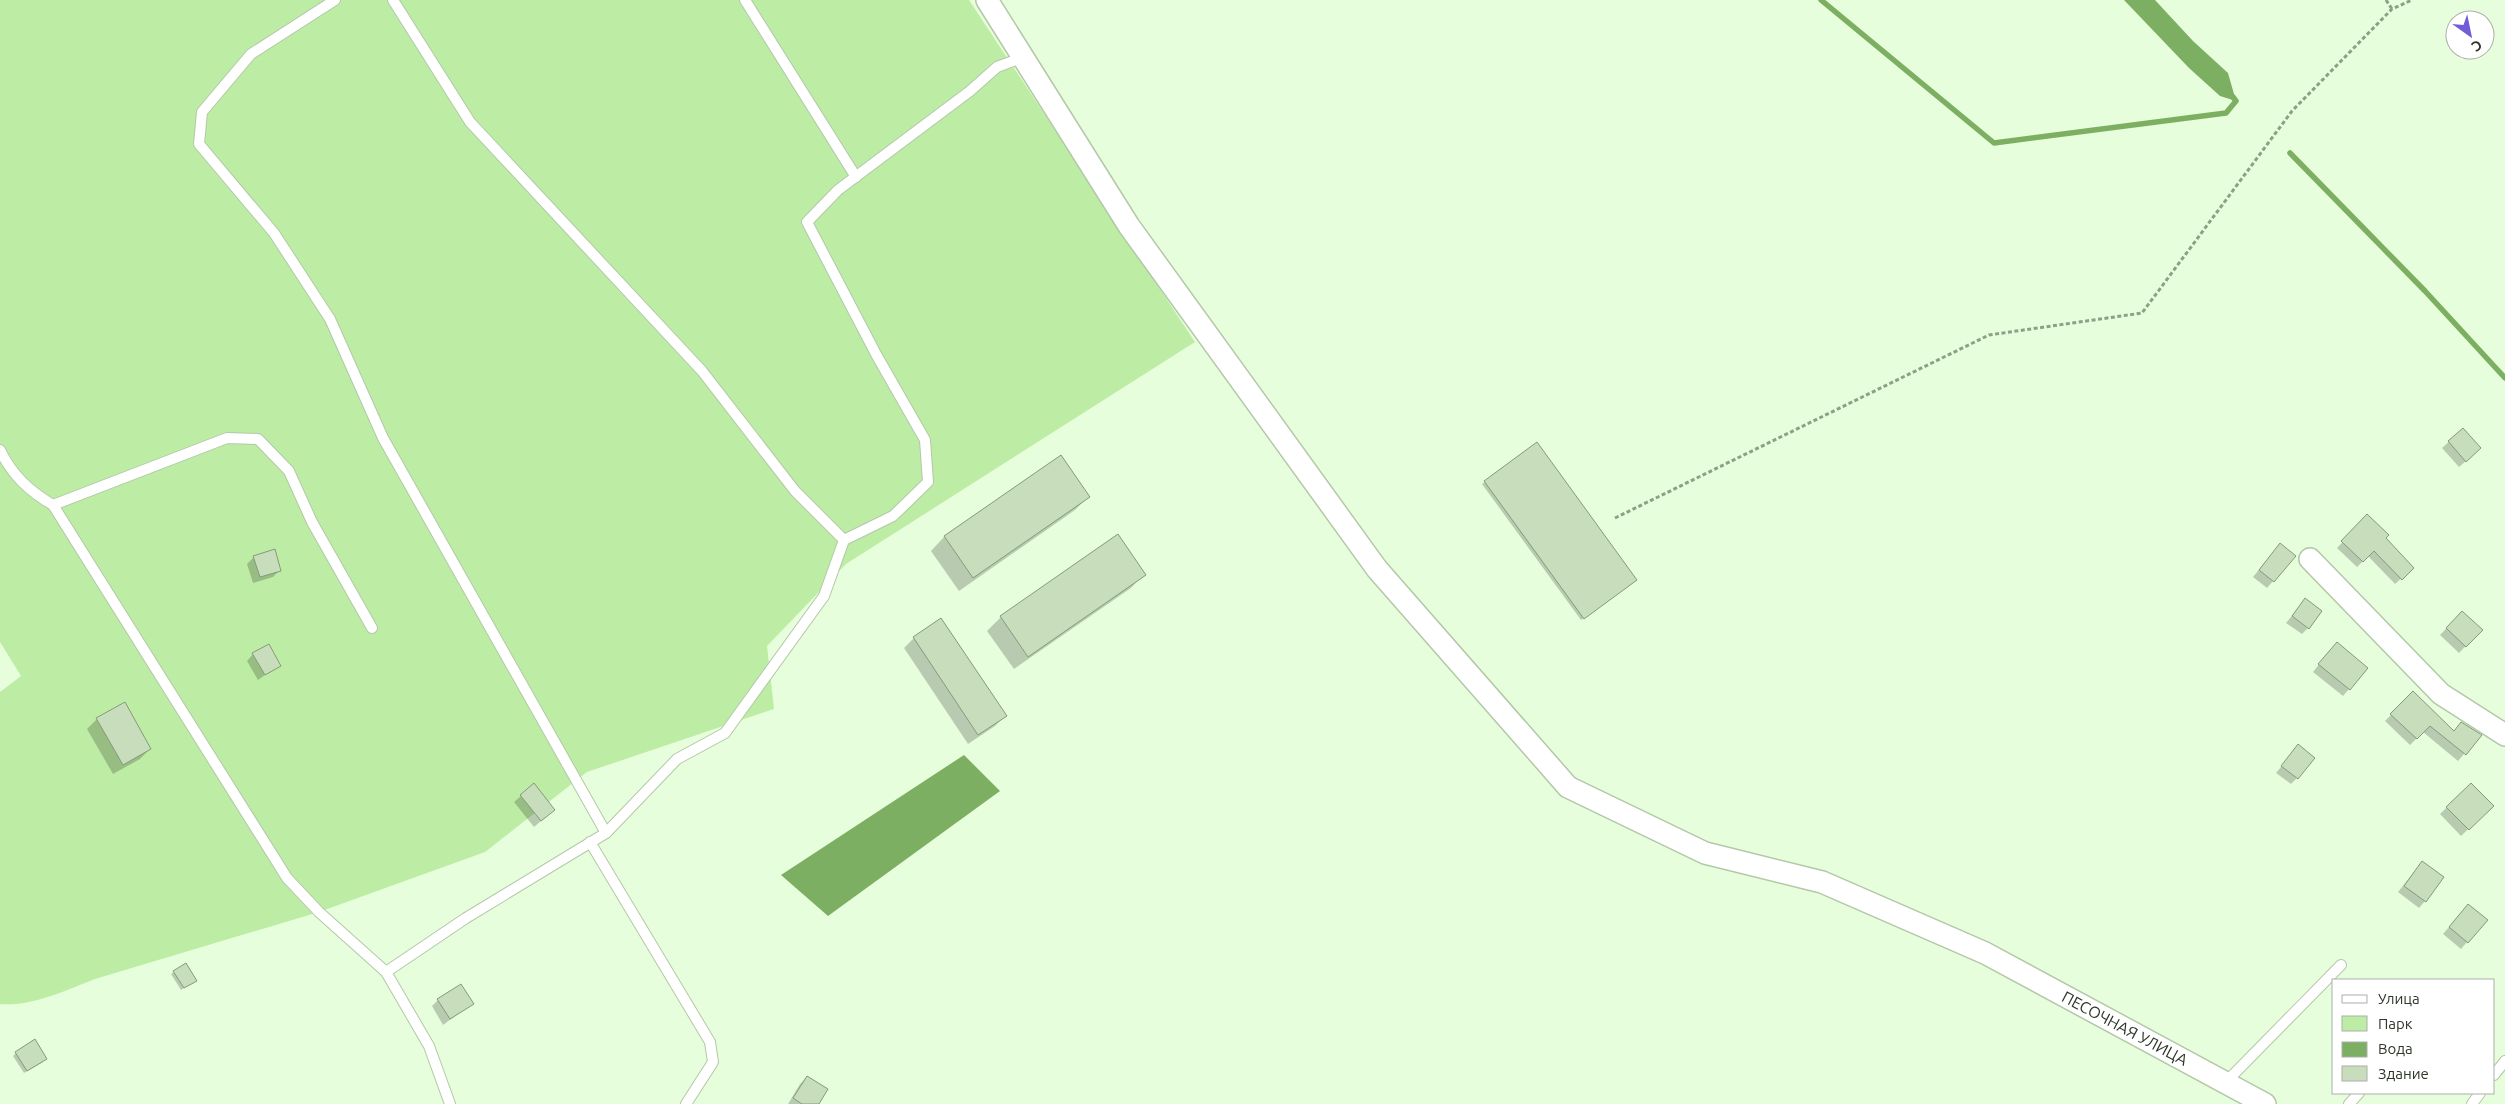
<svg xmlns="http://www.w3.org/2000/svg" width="2505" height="1104" viewBox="0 0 2505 1104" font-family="Ubuntu,sans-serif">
  <rect width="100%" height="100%" fill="#e7fedc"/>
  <path fill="#bdeda4" d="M0,0H969L1195,342L846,564L767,646L774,709L587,772L485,852L319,912L95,979C67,990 31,1007 0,1004V692L21,676L0,642Z"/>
  <g fill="#7daf62">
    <path d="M2124,0H2155L2193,41L2228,73L2236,101L2220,96L2189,68Z"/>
    <path d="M964,755L1000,791L828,916L781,875Z"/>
  </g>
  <g fill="#0003">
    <path d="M2463,429L2473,455L2459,467L2442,448Z"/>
    <path d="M1060,457L1088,497L1075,510L959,591L931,551L944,537Z"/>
    <path d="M1485,482L1633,583L1581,620L1482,484Z"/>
    <path d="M2367,516L2384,538L2413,568L2395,584L2368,556L2357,567L2337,548Z"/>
    <path d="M1117,536L1144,574L1131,588L1014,669L987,631L1001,617Z"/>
    <path d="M2274,551L2273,581L2267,588L2253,577Z"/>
    <path d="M254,557L280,570L273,577L253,583L247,564Z"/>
    <path d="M2305,600L2308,628L2302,634L2286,623Z"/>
    <path d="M2462,612L2481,630L2459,653L2440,635Z"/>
    <path d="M914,638L1005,716L995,726L968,744L904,648Z"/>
    <path d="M2330,650L2367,668L2343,696L2313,672Z"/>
    <path d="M253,654L279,665L258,680L247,661Z"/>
    <path d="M2413,693L2454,732L2480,735L2458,761L2423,732L2410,745L2385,721Z"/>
    <path d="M97,719L150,749L140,759L113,774L87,729Z"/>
    <path d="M2298,746L2297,778L2291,784L2276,773Z"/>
    <path d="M2471,784L2492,806L2461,836L2440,814Z"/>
    <path d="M521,796L554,810L534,827L514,802Z"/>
    <path d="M2422,862L2425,901L2419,908L2398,892Z"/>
    <path d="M2462,912L2467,942L2461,949L2443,934Z"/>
    <path d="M174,972L192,983L181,990L171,974Z"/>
    <path d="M438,1000L472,1004L443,1025L432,1006Z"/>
    <path d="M16,1053L43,1062L24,1073L13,1056Z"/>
    <path d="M807,1077L817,1104H788L800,1084Z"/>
  </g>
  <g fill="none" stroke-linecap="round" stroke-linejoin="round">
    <g stroke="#7daf62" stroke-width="5.5">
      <path d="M1821,0L1994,143L2226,113L2236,101L2233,97"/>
      <path d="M2290,153L2425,291L2505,378"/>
    </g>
  </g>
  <g fill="#c7ddbc" stroke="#859a7b">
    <path d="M2463,428L2481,448L2466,462L2448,441Z"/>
    <path d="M1537,442L1637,580L1584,619L1484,481Z"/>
    <path d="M1061,455L1090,497L973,578L944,536Z"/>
    <path d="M2367,514L2389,535L2386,538L2414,568L2402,580L2374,551L2363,562L2341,541Z"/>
    <path d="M1118,534L1146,575L1028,657L1000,616Z"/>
    <path d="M2280,543L2296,556L2274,582L2259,570Z"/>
    <path d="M275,549L281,571L260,577L253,556Z"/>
    <path d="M2305,598L2322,611L2309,629L2292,616Z"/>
    <path d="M2462,611L2483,630L2466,647L2446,628Z"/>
    <path d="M941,618L1007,716L978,735L913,637Z"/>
    <path d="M2337,642L2368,668L2350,690L2318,664Z"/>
    <path d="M269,644L281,666L265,675L252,653Z"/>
    <path d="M2413,691L2454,731L2461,722L2482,735L2466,755L2430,726L2417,739L2390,714Z"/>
    <path d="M125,702L151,749L123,765L96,718Z"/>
    <path d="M2298,744L2315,758L2298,779L2281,766Z"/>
    <path d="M534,783L555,810L541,821L520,795Z"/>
    <path d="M2471,783L2494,806L2469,830L2446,807Z"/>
    <path d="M2422,861L2444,877L2426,902L2404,886Z"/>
    <path d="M2468,904L2488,920L2468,943L2449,927Z"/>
    <path d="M186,963L197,981L184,988L173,971Z"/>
    <path d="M461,984L474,1004L450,1019L437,999Z"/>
    <path d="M35,1039L47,1059L27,1071L15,1052Z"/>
    <path d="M807,1076L828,1089L819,1104H802L793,1098Z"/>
  </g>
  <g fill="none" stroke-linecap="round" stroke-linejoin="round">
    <g stroke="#b3c8a8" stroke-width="12">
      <g id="lane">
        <path d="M335,0L251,54L202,112L199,144L274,233L330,319L383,438L606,833"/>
        <path d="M393,0L470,122L702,371L795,491L844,540L893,516L928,482L925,440L877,356L807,222L838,190L970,91L997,67L1024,57"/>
        <path d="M745,0L856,177"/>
        <path d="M0,450C12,475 29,491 53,505L227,438L258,439L289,471L312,522L372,628"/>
        <path d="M53,505L287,878L319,912L386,972L466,918L606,833L677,759L725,733L824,596L844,540"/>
        <path d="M590,842L710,1042L713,1062L686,1104"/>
        <path d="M386,972L429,1046L450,1104"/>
        <path d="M2494,1075L2505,1061"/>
        <path d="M2225,1083L2341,965"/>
        <path d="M2349,1104L2359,1093"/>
        <path d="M2472,1104L2480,1093"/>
      </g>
    </g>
    <g stroke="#b3c8a8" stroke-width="24">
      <g id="street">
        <path d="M987,0L1129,226L1377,569L1568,787L1705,853L1822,882L1985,953L2265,1104"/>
        <path d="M2310,559L2441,694L2505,735"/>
      </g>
    </g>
    <g stroke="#8f9e86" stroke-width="3" stroke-dasharray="4 2.5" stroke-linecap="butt">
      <path d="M2386,0L2392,9"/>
      <path d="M1615,518L1989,335L2142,313L2292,111L2392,9L2412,0"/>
    </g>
    <use href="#lane" stroke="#fff" stroke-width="10"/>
    <use href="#street" stroke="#fff" stroke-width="21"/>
  </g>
  <g text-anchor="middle" stroke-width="4.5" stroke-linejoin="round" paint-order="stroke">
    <g font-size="16" fill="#2f372a" stroke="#fff">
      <text transform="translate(2125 1028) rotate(28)" y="6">ПЕСОЧНАЯ УЛИЦА</text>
    </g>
  </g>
  <rect x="2332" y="979" width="162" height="115" fill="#ffffff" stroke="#acafaa"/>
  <rect x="2342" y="995" width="25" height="8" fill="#ffffff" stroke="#acafaa"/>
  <text x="2378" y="1004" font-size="15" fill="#2f372a">Улица</text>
  <rect x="2342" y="1016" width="25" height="15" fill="#bdeda4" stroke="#acafaa"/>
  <text x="2378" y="1029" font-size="15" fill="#2f372a">Парк</text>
  <rect x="2342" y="1042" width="25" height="15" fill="#7daf62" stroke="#acafaa"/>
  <text x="2378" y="1054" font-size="15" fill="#2f372a">Вода</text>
  <rect x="2342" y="1066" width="25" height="15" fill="#c7ddbc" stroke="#acafaa"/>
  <text x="2378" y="1079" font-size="15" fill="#2f372a">Здание</text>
  <g transform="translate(2470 35) rotate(147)"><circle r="24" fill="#ffffff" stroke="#acafaa"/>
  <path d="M0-4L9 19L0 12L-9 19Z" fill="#6f5ed8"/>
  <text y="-8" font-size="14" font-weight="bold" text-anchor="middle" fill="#2f372a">С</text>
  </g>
</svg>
